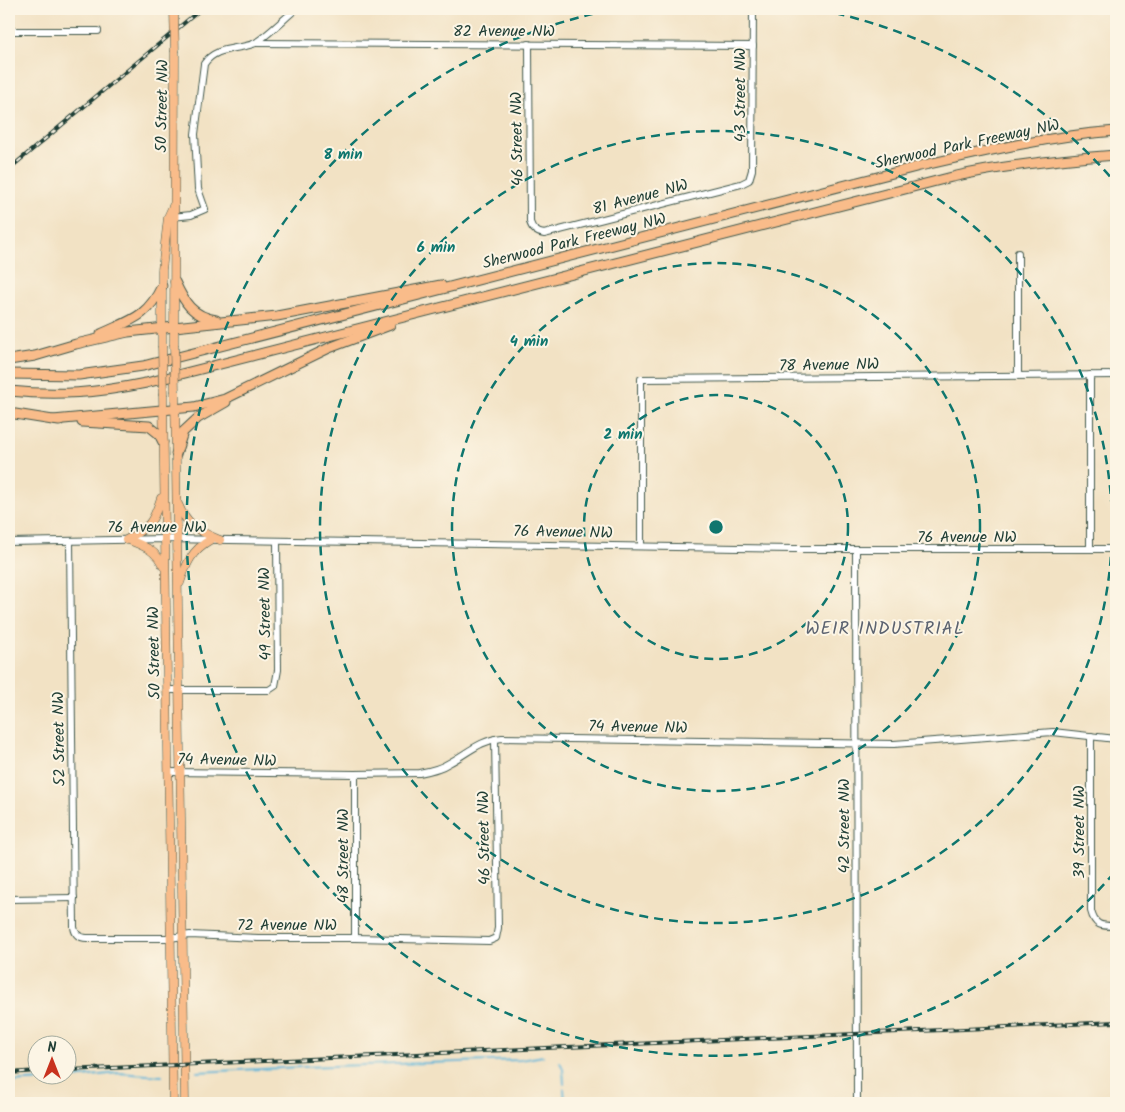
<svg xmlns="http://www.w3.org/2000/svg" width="1125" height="1112" viewBox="0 0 1125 1112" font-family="Kalam,sans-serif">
  <rect width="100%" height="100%" fill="#fcf5e5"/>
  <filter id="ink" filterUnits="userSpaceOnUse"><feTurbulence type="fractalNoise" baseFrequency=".02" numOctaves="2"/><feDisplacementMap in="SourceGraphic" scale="10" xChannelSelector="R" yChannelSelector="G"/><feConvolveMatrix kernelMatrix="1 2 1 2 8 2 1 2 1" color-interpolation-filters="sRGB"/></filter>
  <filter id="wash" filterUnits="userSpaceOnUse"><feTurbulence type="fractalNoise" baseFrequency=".0096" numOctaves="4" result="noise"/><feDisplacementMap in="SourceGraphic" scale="20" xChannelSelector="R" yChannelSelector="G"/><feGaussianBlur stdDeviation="1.12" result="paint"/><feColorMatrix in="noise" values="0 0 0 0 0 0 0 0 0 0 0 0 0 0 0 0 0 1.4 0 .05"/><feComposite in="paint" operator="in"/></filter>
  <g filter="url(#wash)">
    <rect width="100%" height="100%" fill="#f2e2c4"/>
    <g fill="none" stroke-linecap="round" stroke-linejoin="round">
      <g stroke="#5ab5d8" stroke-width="2">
        <path d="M560,1062L563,1069L564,1084"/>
        <path d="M197,1072L302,1067L521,1060L543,1056"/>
        <path d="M9,1082L64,1079L118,1073L162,1076"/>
        <path d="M564,1089L565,1103"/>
      </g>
    </g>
  </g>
  <g filter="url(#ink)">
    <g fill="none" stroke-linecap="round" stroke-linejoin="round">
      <g stroke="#3f564a" stroke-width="8">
        <g id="minor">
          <path d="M9,31H98"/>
          <path d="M255,43L753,46"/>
          <path d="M529,44L530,222C532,229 537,233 544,234L741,184L749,180L752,170L753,9"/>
          <path d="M172,217L191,215L205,209L198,189L195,134L204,64C215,47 235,50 253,44C263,40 286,17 296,9"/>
          <path d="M1018,253V375"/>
          <path d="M1090,375V549"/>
          <path d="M70,541L74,927C75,935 80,938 87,938H170L190,935L258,938H355L489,941L496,938L498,928L495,739"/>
          <path d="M9,542L165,539L795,549H1116"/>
          <path d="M641,546V379L1116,375"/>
          <path d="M856,549L857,1103"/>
          <path d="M167,690H269L275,686L278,670L277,541"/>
          <path d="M1091,736V911C1095,927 1102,926 1116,926"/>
          <path d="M168,772L355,774L419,773C430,771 440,769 449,763C468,753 480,740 502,738L894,744L1053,732L1116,739"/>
          <path d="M9,899L74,898"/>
          <path d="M355,938V774"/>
        </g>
      </g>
      <g stroke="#3f564a" stroke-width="9">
        <g id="major">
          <path d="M174,344L175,52"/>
          <path d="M162,346V270L168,217L173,206"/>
          <path d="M175,392L185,1103"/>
          <path d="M163,395L173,1103"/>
          <path d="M178,504C187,527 199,531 220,540"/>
          <path d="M126,540C150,526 152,525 161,498"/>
          <path d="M129,540C144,546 156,550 163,566"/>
          <path d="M180,583C186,564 192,550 210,540"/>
        </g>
      </g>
      <g stroke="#3f564a" stroke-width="11">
        <g id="highway">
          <path d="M175,282C184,302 192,316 216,320"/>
          <path d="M101,334C130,320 147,318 162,286"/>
          <path d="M9,360L35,356L76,344L128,332L277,316L441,285"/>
          <path d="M9,374L79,375L143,366L920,166C985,151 1050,136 1116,131"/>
          <path d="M9,391C58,396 97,393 146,383L952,177C1006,165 1061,159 1116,155"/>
          <path d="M9,413L59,421"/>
          <path d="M53,420L194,407L225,399L329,348L390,325"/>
          <path d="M82,422L149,426L159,434L163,442"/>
          <path d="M176,454L183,432L198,418L226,402"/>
        </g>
      </g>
      <use href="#minor" stroke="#fff" stroke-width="6"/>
      <use href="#major" stroke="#f9bc8a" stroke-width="8"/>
      <use href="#highway" stroke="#f9bc8a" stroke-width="9"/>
      <g stroke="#1f3d34" stroke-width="4">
        <g id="rail">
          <path d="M9,169L201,9"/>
          <path d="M68,1070L1116,1022"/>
          <path d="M9,1073L38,1071"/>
        </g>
      </g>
      <use href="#rail" stroke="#fcf5e5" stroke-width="2" stroke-dasharray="5.5" stroke-linecap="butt"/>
      <g stroke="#3f564a" stroke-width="9" stroke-linecap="butt">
        <g id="major-bridge">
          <path d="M174,9L175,52"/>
          <path d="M174,344L175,392"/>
          <path d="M162,346L163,395"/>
        </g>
      </g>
      <use href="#major-bridge" stroke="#f9bc8a" stroke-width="8"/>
    </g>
  </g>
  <g fill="none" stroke="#0f766e" stroke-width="2.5" stroke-dasharray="9 6">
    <circle cx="716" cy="527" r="132"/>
    <circle cx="716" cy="527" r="264"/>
    <circle cx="716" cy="527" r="396"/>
    <path d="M1114 873A528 528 0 1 1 611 10M821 10A528 528 0 0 1 1114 181"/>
  </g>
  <g text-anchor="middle" stroke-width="4" stroke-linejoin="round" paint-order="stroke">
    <g font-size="16" fill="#1f3d34" stroke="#fcf5e5">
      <text x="504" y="36">82 Avenue NW</text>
      <text transform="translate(739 95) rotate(-90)" y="6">43 Street NW</text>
      <text transform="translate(161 106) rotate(-89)" y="6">50 Street NW</text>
      <text transform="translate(516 139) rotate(-91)" y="6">46 Street NW</text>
      <text transform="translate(967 143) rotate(-12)" y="6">Sherwood Park Freeway NW</text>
      <text transform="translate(640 196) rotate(-15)" y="6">81 Avenue NW</text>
      <text transform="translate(574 240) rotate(-14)" y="6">Sherwood Park Freeway NW</text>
      <text transform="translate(829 364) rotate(-1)" y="6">78 Avenue NW</text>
      <text x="157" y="532">76 Avenue NW</text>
      <text transform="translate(563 531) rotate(1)" y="6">76 Avenue NW</text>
      <text x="967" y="542">76 Avenue NW</text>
      <text transform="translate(264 614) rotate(-91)" y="6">49 Street NW</text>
      <text transform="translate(153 653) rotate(-91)" y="6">50 Street NW</text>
      <text transform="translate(638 726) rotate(1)" y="6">74 Avenue NW</text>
      <text transform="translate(58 739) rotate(-91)" y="6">52 Street NW</text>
      <text transform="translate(227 759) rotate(1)" y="6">74 Avenue NW</text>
      <text transform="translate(843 826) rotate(-90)" y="6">42 Street NW</text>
      <text transform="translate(1078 832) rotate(-90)" y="6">39 Street NW</text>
      <text transform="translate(483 838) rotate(-91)" y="6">46 Street NW</text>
      <text transform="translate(342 856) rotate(-90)" y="6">48 Street NW</text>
      <text x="287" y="930">72 Avenue NW</text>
    </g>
    <g font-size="18" letter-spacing="1" fill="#5c6370" stroke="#fcf5e5">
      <text x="885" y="634">WEIR INDUSTRIAL</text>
    </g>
  </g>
  <circle cx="716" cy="527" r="8" fill="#0f766e" stroke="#fcf5e5" stroke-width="2.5"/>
  <g font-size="15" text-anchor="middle" font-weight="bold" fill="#0f766e" stroke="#fcf5e5" stroke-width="4" stroke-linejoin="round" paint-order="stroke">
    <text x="343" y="159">8 min</text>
    <text x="436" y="252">6 min</text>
    <text x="529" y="346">4 min</text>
    <text x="623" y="439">2 min</text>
  </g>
  <rect width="1125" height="1112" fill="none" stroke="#fcf5e5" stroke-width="30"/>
  <g transform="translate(52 1060)"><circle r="24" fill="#fcf5e5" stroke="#a4ab9e"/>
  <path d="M0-4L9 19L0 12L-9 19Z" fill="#c8321e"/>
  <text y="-8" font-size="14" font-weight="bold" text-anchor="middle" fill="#1f3d34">N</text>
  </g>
</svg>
